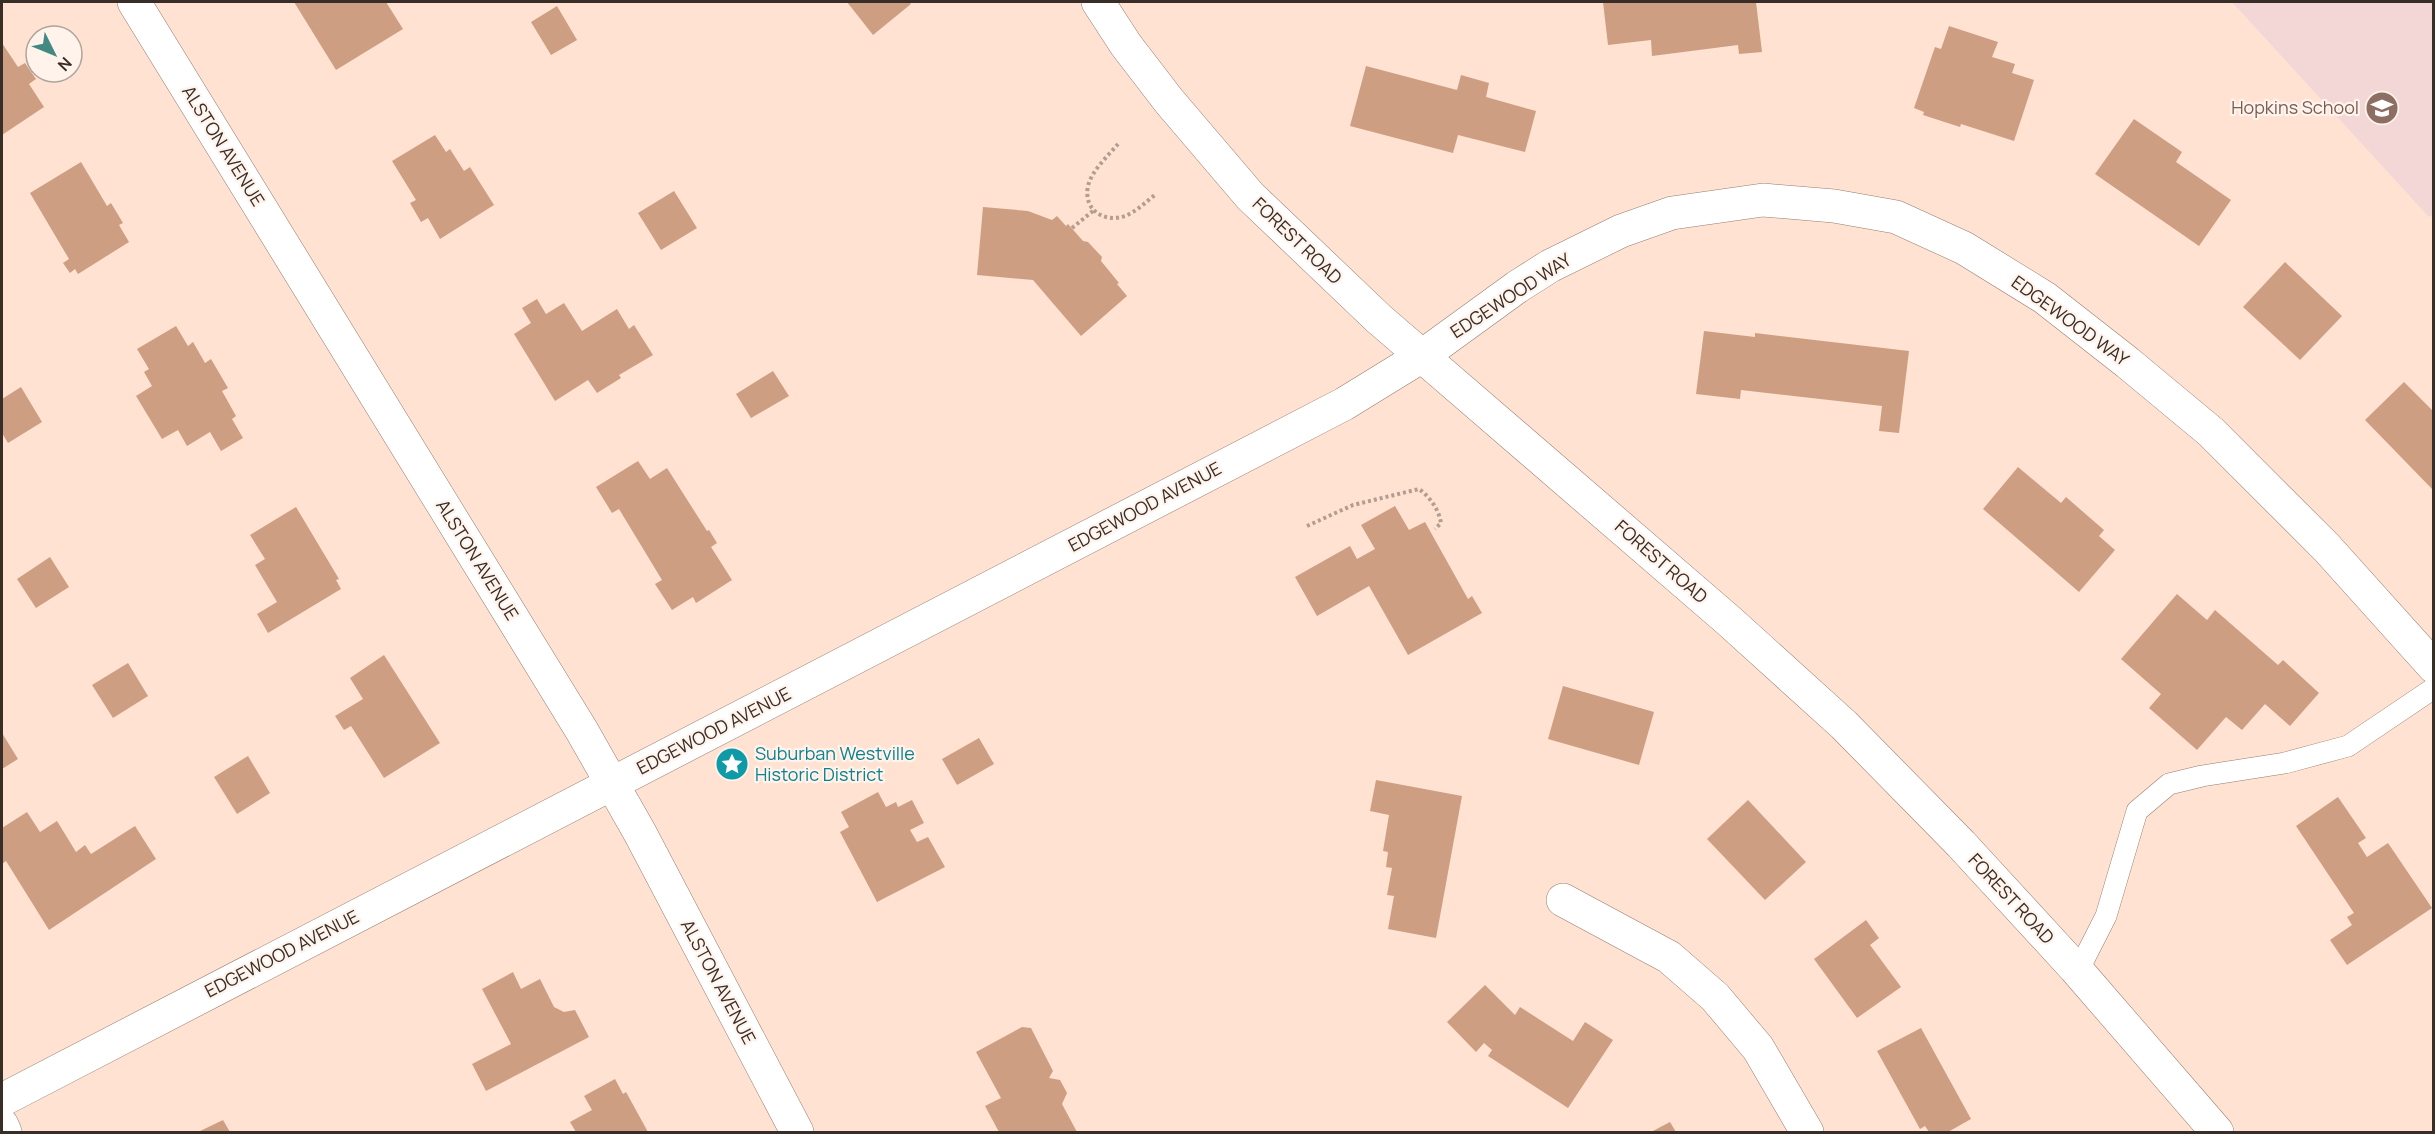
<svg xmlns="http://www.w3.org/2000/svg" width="2435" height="1134" viewBox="0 0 2435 1134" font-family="Manrope,sans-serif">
  <rect width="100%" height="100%" fill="#ffe2d1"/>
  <path fill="#f2d7d6" d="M2232,2H2433V215L2429,217Z"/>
  <g fill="#ce9e83">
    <path d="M294,2H386L403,29L336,70Z"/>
    <path d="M847,2H909L911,4L873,35Z"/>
    <path d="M1603,2H1756L1762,52L1739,54L1738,45L1652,56L1651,40L1608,45Z"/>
    <path d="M557,6L577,40L551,55L531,22Z"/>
    <path d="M1949,26L1998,42L1992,57L2015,64L2012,73L2034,80L2014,141L1961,124L1960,127L1923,115L1924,112L1914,108L1935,47L1941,49Z"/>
    <path d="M2,43L18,67L25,63L36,79L29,84L44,107L2,135Z"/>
    <path d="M1366,66L1457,90L1461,75L1489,83L1486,97L1536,111L1525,152L1458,135L1453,153L1350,126Z"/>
    <path d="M2134,119L2182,152L2176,162L2231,200L2199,246L2095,174Z"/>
    <path d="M435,135L446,152L450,149L464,171L470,167L494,205L440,239L428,218L421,222L410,203L416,200L392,161Z"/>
    <path d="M81,162L107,206L111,203L123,223L119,225L129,242L78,274L75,269L70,273L63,263L69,259L30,193Z"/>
    <path d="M674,191L697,228L661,250L638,213Z"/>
    <path d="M983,207L1028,211L1052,220L1057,216L1066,226L1068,224L1083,241L1088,242L1102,257L1101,261L1119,283L1117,284L1127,296L1081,336L1033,280L977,275Z"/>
    <path d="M2285,262L2342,316L2300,360L2243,307Z"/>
    <path d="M537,299L546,314L564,303L582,331L617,309L629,329L634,325L653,355L619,375L621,378L597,393L588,380L555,401L514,334L531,323L522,308Z"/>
    <path d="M176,326L188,346L193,342L205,363L211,359L228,388L222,391L236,416L232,419L243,438L221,451L210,432L187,446L178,430L162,439L136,396L152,386L144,372L149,369L137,349Z"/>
    <path d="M1704,331L1755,337V333L1909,351L1899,433L1879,431L1882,406L1741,390L1740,399L1696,394Z"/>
    <path d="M773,371L789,396L751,418L736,394Z"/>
    <path d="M2404,382L2434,412V491L2365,420Z"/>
    <path d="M21,387L42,422L8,443L2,433V399Z"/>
    <path d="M638,461L650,479L667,468L707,531L709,530L717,543L711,547L732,580L696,603L693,597L672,610L655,584L662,580L619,509L612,513L596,487Z"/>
    <path d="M2018,467L2061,503L2066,497L2104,530L2099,536L2115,550L2079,592L1983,509Z"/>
    <path d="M1395,506L1409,530L1425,522L1468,599L1472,596L1482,613L1408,655L1369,586L1317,616L1295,577L1350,546L1357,559L1375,549L1361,525Z"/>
    <path d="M296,507L339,579L336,580L341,589L268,633L257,614L277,602L255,565L265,559L250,535Z"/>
    <path d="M50,557L69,587L36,608L17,579Z"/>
    <path d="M2177,594L2207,620L2215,610L2278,665L2283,660L2319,693L2290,726L2265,704L2242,730L2226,717L2197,750L2149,708L2161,694L2121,659Z"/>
    <path d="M384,655L440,743L384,778L351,726L344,730L335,716L363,699L350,678Z"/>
    <path d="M128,663L148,696L113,718L92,685Z"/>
    <path d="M1563,686L1654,712L1639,765L1548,739Z"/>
    <path d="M2,733L18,759L2,769Z"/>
    <path d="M979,738L994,764L957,785L942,759Z"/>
    <path d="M248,756L270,793L237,814L214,777Z"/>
    <path d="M1376,780L1462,796L1436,938L1388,929L1394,896L1387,895L1392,868L1386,867L1388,852L1383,851L1389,815L1370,811Z"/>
    <path d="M878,792L886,807L896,802L898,807L912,800L924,823L910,830L917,842L928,837L945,867L877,902L840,832L849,827L841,812Z"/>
    <path d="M2338,797L2366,838L2358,843L2367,857L2388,843L2432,908L2347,965L2330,940L2352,925L2347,917L2354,913L2296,826Z"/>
    <path d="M1748,800L1806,862L1765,900L1707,839Z"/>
    <path d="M27,812L40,832L57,821L76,852L85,845L91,854L135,826L156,859L49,930L6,861L2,864V828Z"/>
    <path d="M1866,920L1879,938L1870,945L1901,987L1857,1018L1814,959Z"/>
    <path d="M513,972L521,989L540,979L554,1007L564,1012L575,1010L589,1037L486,1091L472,1064L511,1044L482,989Z"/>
    <path d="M1485,985L1515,1015L1520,1007L1573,1041L1585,1022L1613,1040L1568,1108L1488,1056L1492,1050L1484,1043L1476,1052L1447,1022Z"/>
    <path d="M1022,1027L1031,1028L1053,1071L1049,1078L1060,1080L1067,1093L1062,1104L1077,1132H999L985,1106L1001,1098L976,1052Z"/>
    <path d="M1921,1028L1971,1119L1948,1132H1929L1925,1126L1920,1129L1877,1051Z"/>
    <path d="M615,1079L623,1094L626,1092L648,1132H576L570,1122L592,1110L584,1096Z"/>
    <path d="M223,1120L230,1132H198Z"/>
    <path d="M1670,1122L1676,1132H1651Z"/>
  </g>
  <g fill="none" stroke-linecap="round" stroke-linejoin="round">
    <g stroke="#977d6f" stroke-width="22">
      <path id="lane" d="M2078,971L2106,916L2137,811L2169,784L2202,776L2285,763L2348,746L2434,688"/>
    </g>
    <g stroke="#977d6f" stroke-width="34">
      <g id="street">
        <path d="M134,2L582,731L640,833L797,1132"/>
        <path d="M1422,356L1517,287L1550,266L1621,231L1672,213L1763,200L1834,206L1896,217L1964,248L2045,298L2128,363L2211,432L2327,548L2434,667"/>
        <path d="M1563,900L1669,957L1715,997L1758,1048L1807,1132"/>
        <path d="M2,1125L5,1132"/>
      </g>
    </g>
    <g stroke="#977d6f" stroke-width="34">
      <g id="secondary">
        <path d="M1098,2L1126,45L1169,101L1250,196L1379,319L1728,620L1844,725L1961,844L2075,968L2217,1132"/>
        <path d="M2,1100L1344,404L1422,356"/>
      </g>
    </g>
    <g stroke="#b39d90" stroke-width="4" stroke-dasharray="3 3" stroke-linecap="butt">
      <path d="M1118,144C1108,156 1092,170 1088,186C1083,210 1104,223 1125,216C1136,212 1147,201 1156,194"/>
      <path d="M1072,228L1093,211"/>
      <path d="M1307,526L1353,505L1419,489C1430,497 1439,510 1441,523L1435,529"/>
    </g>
    <use href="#lane" stroke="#fff" stroke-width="21"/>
    <use href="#street" stroke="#fff" stroke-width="33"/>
    <use href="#secondary" stroke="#fff" stroke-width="33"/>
  </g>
  <defs>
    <g id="school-disc" transform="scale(1.725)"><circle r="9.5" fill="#8d6e63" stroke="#fff3ec"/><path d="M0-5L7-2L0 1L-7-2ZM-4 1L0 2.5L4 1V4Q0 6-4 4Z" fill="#fff"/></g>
    <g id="sight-disc" transform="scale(1.725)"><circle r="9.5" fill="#0f9aa8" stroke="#fff3ec"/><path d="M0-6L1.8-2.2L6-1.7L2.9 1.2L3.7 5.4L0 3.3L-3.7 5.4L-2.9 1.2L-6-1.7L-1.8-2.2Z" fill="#fff"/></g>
  </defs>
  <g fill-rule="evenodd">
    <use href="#school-disc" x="2382" y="108"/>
    <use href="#sight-disc" x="732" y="764"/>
  </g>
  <g text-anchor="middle" stroke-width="4.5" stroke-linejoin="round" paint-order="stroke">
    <g font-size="18" fill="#785e54" stroke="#fff3ec" text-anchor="end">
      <text x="2359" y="114">Hopkins School</text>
    </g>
    <g font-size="18" fill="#382d27" stroke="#fff3ec">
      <text transform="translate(223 146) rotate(58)" y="6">ALSTON AVENUE</text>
      <text transform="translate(1297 241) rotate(44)" y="6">FOREST ROAD</text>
      <text transform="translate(1511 296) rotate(-33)" y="6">EDGEWOOD WAY</text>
      <text transform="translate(2070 321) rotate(36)" y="6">EDGEWOOD WAY</text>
      <text transform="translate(1145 507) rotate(-28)" y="6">EDGEWOOD AVENUE</text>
      <text transform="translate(477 560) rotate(58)" y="6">ALSTON AVENUE</text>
      <text transform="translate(1661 562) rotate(41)" y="6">FOREST ROAD</text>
      <text transform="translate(714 731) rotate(-27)" y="6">EDGEWOOD AVENUE</text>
      <text transform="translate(2011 899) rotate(47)" y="6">FOREST ROAD</text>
      <text transform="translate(282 954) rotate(-27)" y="6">EDGEWOOD AVENUE</text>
      <text transform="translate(718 982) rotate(62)" y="6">ALSTON AVENUE</text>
    </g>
    <g font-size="18" fill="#0d838f" stroke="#fff3ec" text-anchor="start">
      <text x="755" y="760">Suburban Westville<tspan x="755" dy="21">Historic District</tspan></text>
    </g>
  </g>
  <rect width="2435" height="1134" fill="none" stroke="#382d27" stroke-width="6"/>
  <g transform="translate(54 54) rotate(133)"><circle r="28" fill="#fff3ec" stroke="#afa49d" stroke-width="1.5"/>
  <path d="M0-4.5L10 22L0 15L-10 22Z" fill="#428982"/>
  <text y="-9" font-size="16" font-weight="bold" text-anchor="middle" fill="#382d27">N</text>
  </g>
</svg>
